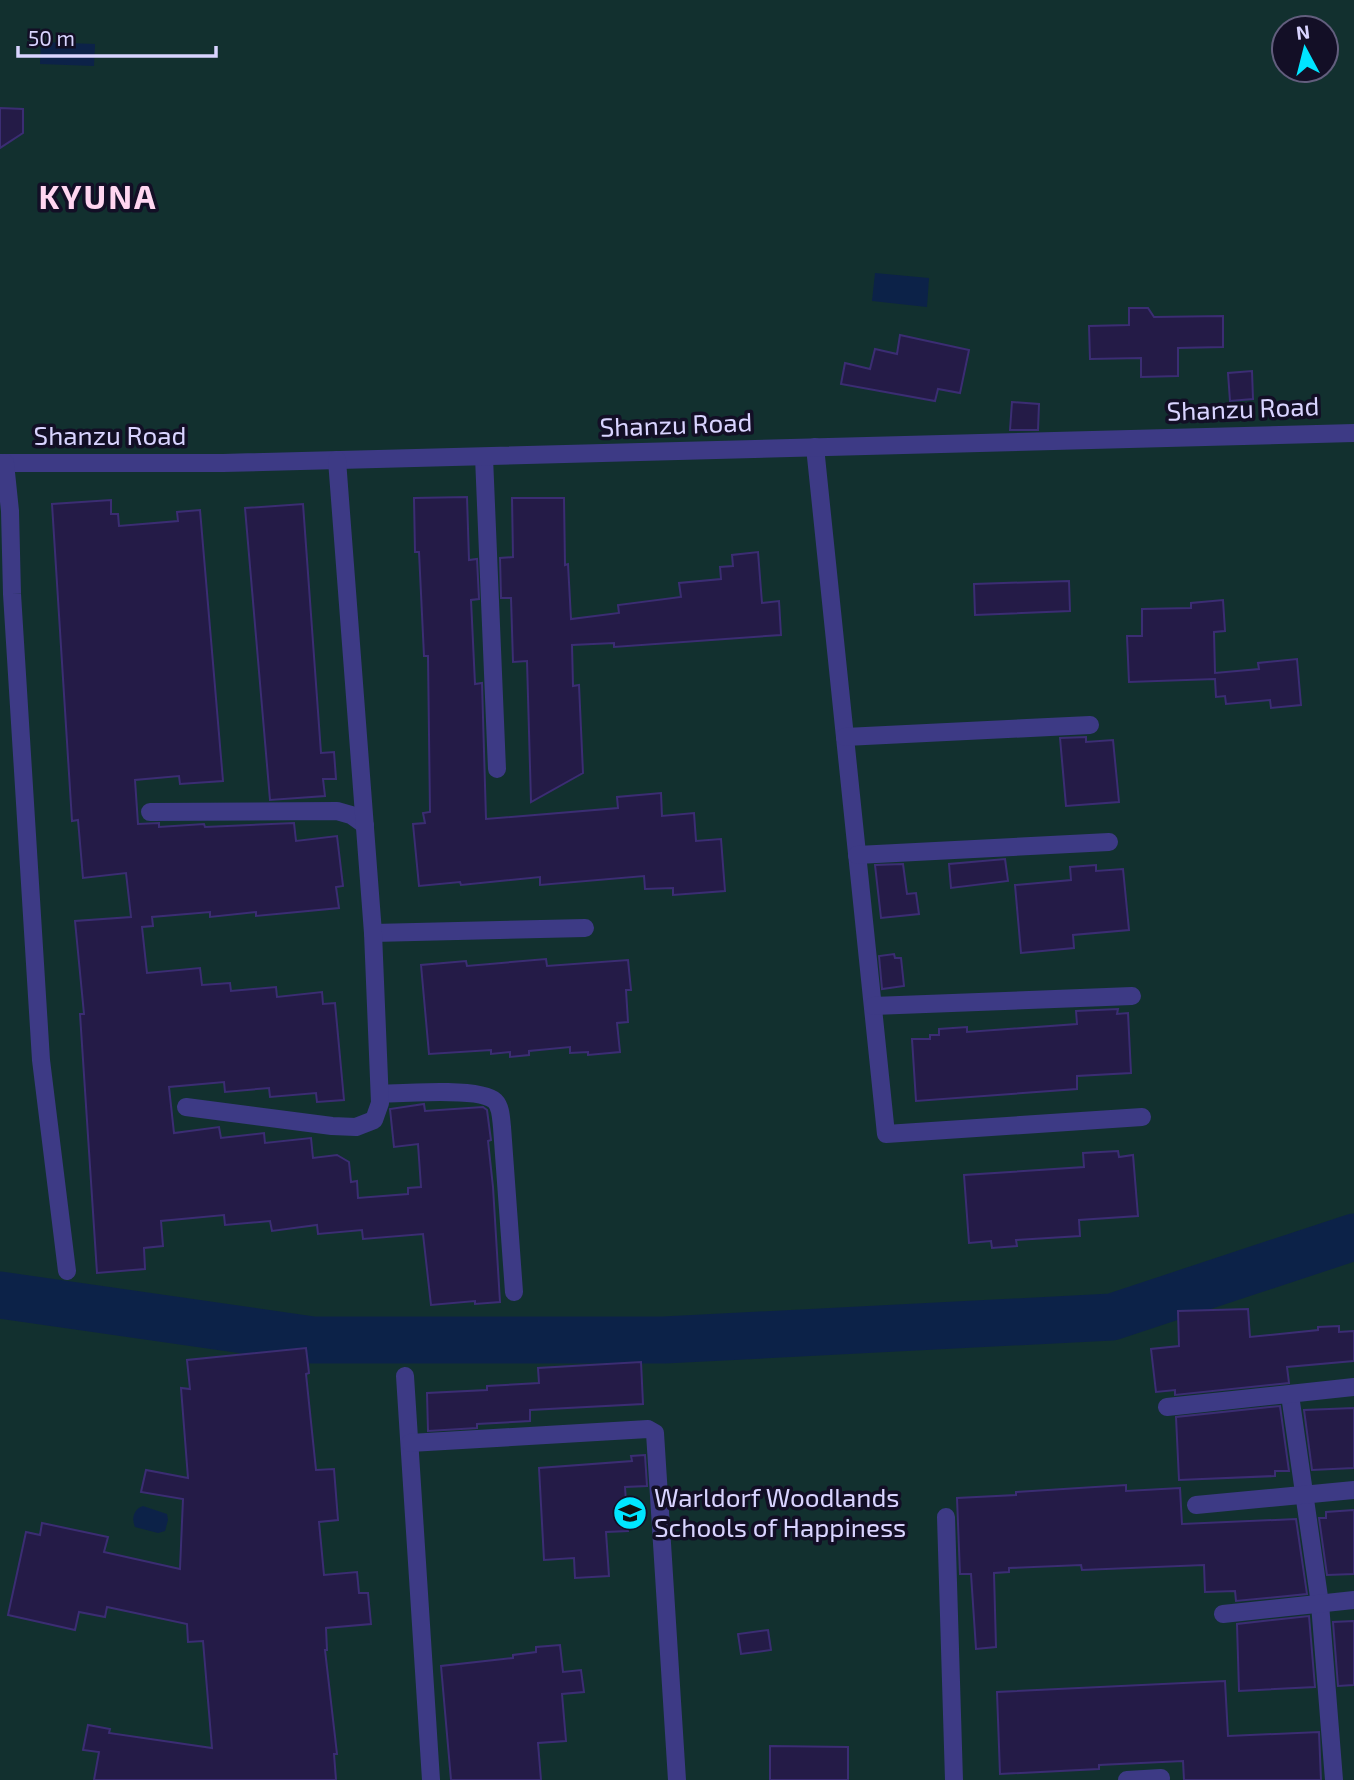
<svg xmlns="http://www.w3.org/2000/svg" width="1354" height="1780" viewBox="0 0 1354 1780" font-family="'Exo 2',sans-serif">
  <rect width="100%" height="100%" fill="#130f26"/>
  <path fill="#12302f" fill-rule="evenodd" d="M0,0H1354V1780H0ZM1284,28H1326V70H1284Z"/>
  <g fill="#0c2248">
    <path d="M41,42L95,44L94,66L40,64Z"/>
    <path d="M875,273L929,278L927,307L872,301Z"/>
    <path d="M143,1506L167,1514L168,1520L165,1531L158,1533L135,1527C131,1518 134,1509 143,1506Z"/>
  </g>
  <g fill="none" stroke-linecap="round" stroke-linejoin="round">
    <path stroke="#0c2248" stroke-width="47" d="M0,1295L313,1340H664L1112,1317L1354,1237"/>
  </g>
  <g fill="#241b47" stroke="#3b2d73" stroke-width="2">
    <path d="M0,108L23,109V133L0,148Z"/>
    <path d="M1129,308H1148L1154,317L1223,316V347L1178,348V376L1141,377V358L1090,359L1089,326L1129,325Z"/>
    <path d="M900,335L969,350L960,393L938,389L935,401L841,384L845,363L870,369L875,349L897,354Z"/>
    <path d="M1252,371L1253,399L1230,401L1228,373Z"/>
    <path d="M1012,402L1039,404L1038,430H1010Z"/>
    <path d="M467,497L469,560L477,559L479,599L471,600L475,684L482,683L486,819L618,808L617,797L661,793L662,816L694,813L696,841L721,839L725,891L673,895V888L645,889L644,876L540,885V877L461,885L460,882L419,886L413,824L425,823L423,813L430,812L428,656H424L419,552H415L414,498Z"/>
    <path d="M512,498H564L565,565L568,564L571,619L619,613L618,605L681,597L679,583L721,579L720,567L733,566L732,555L758,552L762,603L779,601L781,635L614,647V643L572,645L573,686L579,685L583,773L531,802L527,661L513,662L511,598H501L500,558L513,557Z"/>
    <path d="M111,500V514H118L119,526L178,521L177,512L200,510L223,781L180,784L179,776L135,780L138,824L159,823V827L204,824L205,827L294,823L296,841L337,836L343,886L336,887L339,908L256,916V912L210,917V912L152,917L153,926L142,927L147,973L200,968L202,985L230,983L231,991L276,987L277,997L322,992L323,1004L335,1003L344,1100L317,1102L316,1093L270,1097L269,1088L225,1092L224,1082L169,1087L174,1133L219,1127L221,1138L264,1133L265,1143L311,1138L313,1158L337,1155L349,1162L351,1182L357,1181L358,1198L408,1194V1188L421,1187L418,1144L394,1147L390,1109L424,1104L425,1111L483,1107L487,1110L491,1140L488,1141L493,1187L500,1302L475,1304V1301L431,1305L423,1234L363,1239L362,1230L318,1234L317,1225L272,1231L270,1221L225,1225L224,1215L161,1221L163,1246L144,1248L145,1269L97,1273L80,1014H84L75,921L131,917L126,873L83,878L78,820L72,821L52,504Z"/>
    <path d="M303,504L321,753L334,752L336,779H323L325,796L270,800L245,508Z"/>
    <path d="M1069,581L1070,611L975,615L974,584Z"/>
    <path d="M1223,600L1225,631L1214,632L1215,673L1259,669L1258,663L1297,659L1301,705L1271,708L1270,700L1226,704L1225,696L1216,697L1215,679L1129,682L1127,636H1142V609L1191,608V603Z"/>
    <path d="M1086,737V742L1113,740L1119,802L1066,806L1060,738Z"/>
    <path d="M1005,859L1008,881L951,888L949,864Z"/>
    <path d="M903,864L907,894L916,893L919,914L881,918L875,865Z"/>
    <path d="M1096,865V871L1123,869L1129,930L1073,935L1074,948L1021,953L1015,885L1071,880L1070,867Z"/>
    <path d="M894,954L895,958H901L904,986L882,989L879,956Z"/>
    <path d="M546,959L547,966L628,960L631,990H626L628,1022L617,1023L620,1052L588,1055V1052L570,1053V1047L529,1051V1055L510,1057V1052L491,1054V1050L429,1054L421,965L466,961L467,966Z"/>
    <path d="M1118,1009L1117,1014L1128,1013L1131,1073L1077,1076V1089L916,1101L912,1039H930V1035H939V1029L967,1027V1032L1077,1024L1076,1011Z"/>
    <path d="M1118,1151L1119,1157L1133,1155L1138,1216L1079,1220L1080,1236L1016,1240L1017,1246L992,1248L991,1241L969,1243L964,1175L1084,1167L1083,1153Z"/>
    <path d="M1248,1309L1250,1337L1318,1330V1327L1339,1326V1332L1354,1331V1361L1287,1367L1289,1383L1175,1395V1390L1156,1392L1151,1349L1179,1346L1178,1311Z"/>
    <path d="M306,1348L309,1373L306,1374L316,1470L334,1469L338,1520L319,1522L324,1575L357,1572L359,1593H368L371,1624L326,1628L327,1650H325L337,1754H334L336,1780H94L99,1752L83,1750L88,1725L110,1729L109,1733L212,1748L203,1641L188,1642L187,1624L107,1607L105,1617L79,1612L75,1630L8,1615L26,1532L40,1535L42,1523L108,1537L104,1552L180,1569L183,1499L141,1492L146,1470L188,1478L181,1388L190,1389L187,1360Z"/>
    <path d="M641,1362L643,1404L530,1410V1421L477,1424V1428L428,1431L427,1393L487,1390V1386L539,1383L538,1368Z"/>
    <path d="M1280,1406L1289,1471H1275V1476L1179,1480L1176,1417Z"/>
    <path d="M1354,1408V1468L1312,1470L1304,1410Z"/>
    <path d="M645,1455L647,1486L625,1487L628,1531L606,1532L609,1576L575,1578L574,1558L544,1560L539,1468L632,1461L631,1456Z"/>
    <path d="M1126,1485V1491L1180,1488L1182,1524L1296,1519L1307,1594L1236,1601L1235,1591L1205,1592L1204,1565L1082,1570L1081,1565L1009,1568V1572L994,1573L996,1647L976,1649L971,1574H960L957,1498L1016,1495V1492Z"/>
    <path d="M1354,1510V1574L1327,1575L1319,1518H1326V1512Z"/>
    <path d="M1309,1616L1315,1687L1239,1691L1237,1624Z"/>
    <path d="M1354,1621V1685L1338,1686L1333,1622Z"/>
    <path d="M768,1630L771,1650L741,1654L738,1634Z"/>
    <path d="M560,1645L563,1672L581,1670L584,1692L562,1694L566,1741L538,1743L541,1780H451L441,1666L513,1658V1655L536,1652V1647Z"/>
    <path d="M1225,1681L1228,1736L1319,1732L1321,1780H1184L1183,1761L1099,1765V1769L1000,1774L997,1692Z"/>
    <path d="M770,1746L848,1747V1780H770Z"/>
  </g>
  <g fill="none" stroke-linecap="round" stroke-linejoin="round">
    <g stroke="#3d3a85" stroke-width="18">
      <path d="M815,447L886,1134L1142,1117"/>
      <path d="M484,457L497,769"/>
      <path d="M0,463H223L1354,433"/>
      <path d="M5,463L10,511L12,594L41,1060L67,1271"/>
      <path d="M845,737L1090,725"/>
      <path d="M150,812L337,811L351,815L365,825"/>
      <path d="M857,855L1109,842"/>
      <path d="M373,933L585,928"/>
      <path d="M873,1006L1132,996"/>
      <path d="M380,1094C402,1093 481,1087 495,1101C501,1107 501,1118 502,1127L514,1292"/>
      <path d="M186,1107L332,1126L356,1127L374,1120L380,1103L373,933L337,460"/>
      <path d="M405,1376L431,1780"/>
      <path d="M1290,1395L1320,1604L1334,1780"/>
      <path d="M1167,1407L1354,1387"/>
      <path d="M410,1443L648,1429L655,1433L677,1780"/>
      <path d="M1196,1505L1354,1490"/>
      <path d="M946,1517L954,1780"/>
      <path d="M1223,1614L1354,1600"/>
      <path d="M1127,1780L1161,1778"/>
    </g>
  </g>
  <defs>
    <g id="school-disc" transform="scale(1.75)"><circle r="9.5" fill="#00e5ff" stroke="#130f26"/><path d="M0-5L7-2L0 1L-7-2ZM-4 1L0 2.5L4 1V4Q0 6-4 4Z" fill="#111"/></g>
  </defs>
  <g fill-rule="evenodd">
    <use href="#school-disc" x="630" y="1513"/>
  </g>
  <g text-anchor="middle" stroke-width="7" stroke-linejoin="round" paint-order="stroke">
    <g font-size="26" fill="#d9d4ff" stroke="#130f26">
      <text transform="translate(1243 409) rotate(-2)" y="9">Shanzu Road</text>
      <text transform="translate(676 425) rotate(-2)" y="9">Shanzu Road</text>
      <text x="110" y="445">Shanzu Road</text>
    </g>
    <g font-size="26" fill="#d9d4ff" stroke="#130f26" text-anchor="start">
      <text x="654" y="1507">Warldorf Woodlands<tspan x="654" dy="30">Schools of Happiness</tspan></text>
    </g>
    <g font-size="33" font-weight="bold" letter-spacing="2" fill="#ffd6f0" stroke="#130f26">
      <text x="98" y="209">KYUNA</text>
    </g>
  </g>
  <g transform="translate(1305 49) rotate(353)"><circle r="33" fill="#130f26" stroke="#625e7d" stroke-width="2"/>
  <path d="M0-5L12 26L0 18L-12 26Z" fill="#00e5ff"/>
  <text y="-10" font-size="19" font-weight="bold" text-anchor="middle" fill="#d9d4ff">N</text>
  </g>
  <path d="M18 46v10h198v-10" fill="none" stroke="#d9d4ff" stroke-width="3.5"/>
  <text x="28" y="46" font-size="21" fill="#d9d4ff" stroke="#130f26" stroke-width="5" paint-order="stroke">50 m</text>
</svg>
